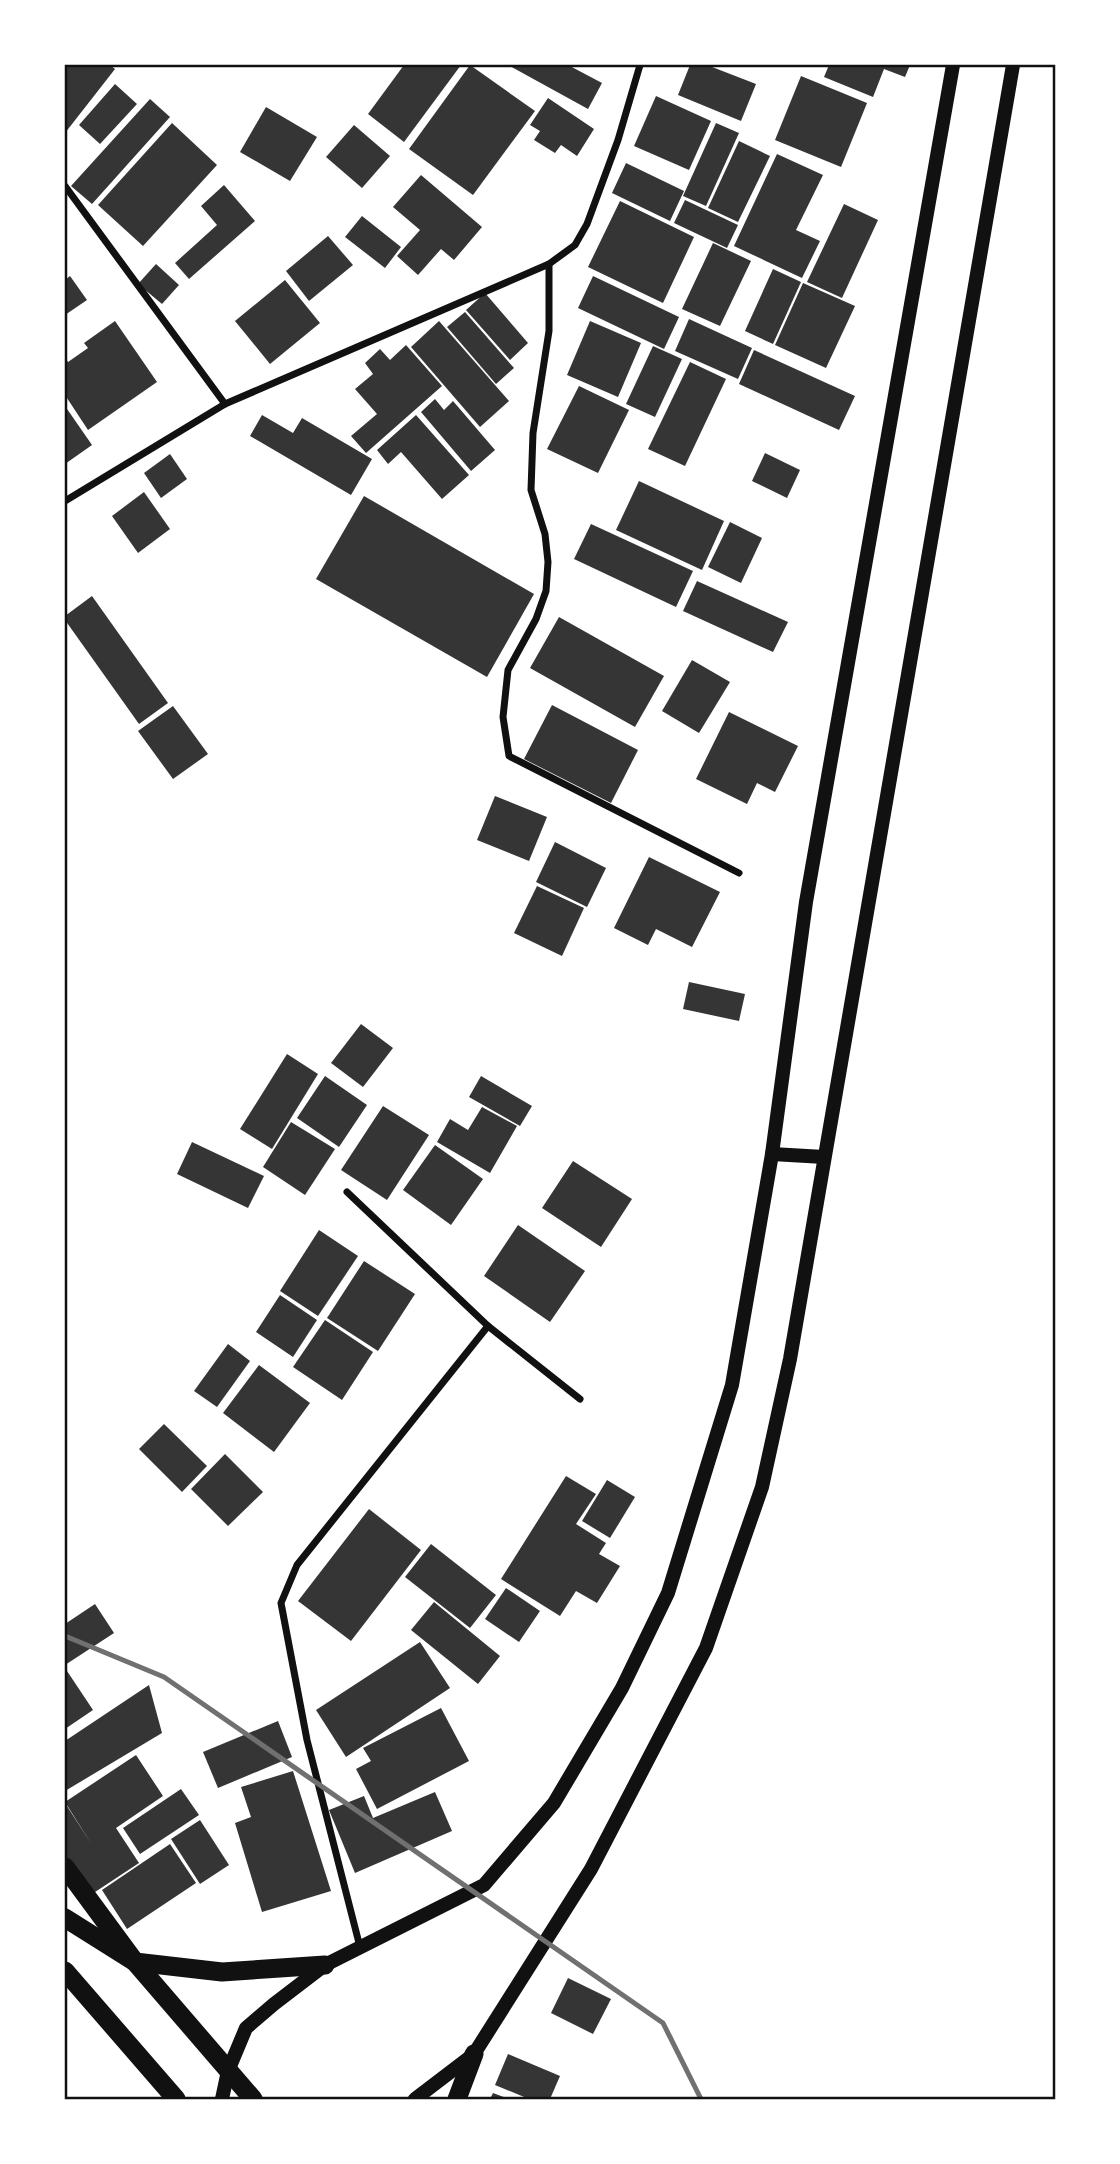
<svg xmlns="http://www.w3.org/2000/svg" width="1120" height="2164" viewBox="0 0 1120 2164" font-family="Jost,sans-serif">
  <rect width="100%" height="100%" fill="#fff"/>
  <g fill="#353535">
    <path d="M65,65H110L115,69L65,133Z"/>
    <path d="M404,65H461L404,142L368,114Z"/>
    <path d="M470,65L535,111L473,195L409,149Z"/>
    <path d="M508,65H568L602,83L588,109Z"/>
    <path d="M690,65H707L756,84L741,121L678,95Z"/>
    <path d="M829,65H910L905,77L884,69L873,97L824,77Z"/>
    <path d="M801,76L867,103L841,167L775,140Z"/>
    <path d="M115,84L137,104L100,144L79,125Z"/>
    <path d="M656,96L711,121L689,170L634,146Z"/>
    <path d="M548,98L594,129L577,156L561,145L555,153L534,140L540,131L530,125Z"/>
    <path d="M150,99L170,117L92,204L71,186Z"/>
    <path d="M266,107L317,137L290,181L240,152Z"/>
    <path d="M172,123L217,165L143,246L98,205Z"/>
    <path d="M716,123L739,133L706,206L683,196Z"/>
    <path d="M354,125L390,156L362,188L326,157Z"/>
    <path d="M739,141L770,156L738,222L708,208Z"/>
    <path d="M777,154L823,175L796,230L820,241L802,278L734,246Z"/>
    <path d="M626,163L684,191L670,221L612,193Z"/>
    <path d="M421,175L482,227L454,260L441,249L418,275L397,256L420,230L393,207Z"/>
    <path d="M224,185L255,221L189,279L175,263L217,225L201,206Z"/>
    <path d="M685,200L738,225L727,248L674,223Z"/>
    <path d="M620,201L694,237L663,303L588,267Z"/>
    <path d="M844,204L878,220L842,298L807,282Z"/>
    <path d="M362,216L401,247L385,268L345,237Z"/>
    <path d="M328,236L353,265L309,301L286,271Z"/>
    <path d="M713,243L751,261L720,326L682,309Z"/>
    <path d="M156,264L179,285L162,304L138,284Z"/>
    <path d="M773,269L801,282L773,344L745,331Z"/>
    <path d="M70,276L87,300L65,315V280Z"/>
    <path d="M593,276L679,317L664,349L578,308Z"/>
    <path d="M285,280L320,323L270,364L235,321Z"/>
    <path d="M803,283L855,306L826,368L775,345Z"/>
    <path d="M485,293L528,343L510,360L466,310Z"/>
    <path d="M465,312L514,368L496,384L447,327Z"/>
    <path d="M689,319L752,348L738,379L675,351Z"/>
    <path d="M115,321L157,382L88,430L65,395V358L68,362L88,348L84,343Z"/>
    <path d="M439,321L509,401L480,427L411,347Z"/>
    <path d="M590,321L641,343L618,397L567,375Z"/>
    <path d="M406,345L442,386L366,453L351,436L377,414L355,389L373,374L365,363L380,349L390,360Z"/>
    <path d="M653,346L682,359L655,417L626,404Z"/>
    <path d="M754,350L855,396L839,430L739,384Z"/>
    <path d="M690,362L726,379L685,466L648,449Z"/>
    <path d="M579,386L629,410L598,473L547,449Z"/>
    <path d="M435,399L444,410L453,401L495,450L471,471L421,412Z"/>
    <path d="M65,406L92,445L65,464Z"/>
    <path d="M262,415L293,433L302,418L372,459L351,495L250,436Z"/>
    <path d="M416,415L469,475L442,499L401,452L388,464L377,450Z"/>
    <path d="M765,453L800,470L787,498L752,481Z"/>
    <path d="M170,454L187,479L161,498L144,473Z"/>
    <path d="M639,481L724,521L702,570L616,530Z"/>
    <path d="M144,492L170,529L138,553L112,516Z"/>
    <path d="M364,496L534,594L487,677L316,579Z"/>
    <path d="M730,522L762,538L741,583L708,567Z"/>
    <path d="M591,524L693,571L676,607L574,559Z"/>
    <path d="M697,581L788,622L773,652L683,611Z"/>
    <path d="M92,596L168,703L139,724L65,620V616Z"/>
    <path d="M559,617L664,676L635,727L530,668Z"/>
    <path d="M692,660L730,682L699,733L662,711Z"/>
    <path d="M552,705L638,750L611,803L524,759Z"/>
    <path d="M173,706L208,754L173,779L138,731Z"/>
    <path d="M729,712L798,746L775,792L757,783L747,804L696,779Z"/>
    <path d="M495,796L547,817L529,861L477,840Z"/>
    <path d="M555,842L606,868L587,907L536,882Z"/>
    <path d="M649,857L720,892L692,947L656,929L648,945L614,928Z"/>
    <path d="M537,886L584,908L562,956L514,933Z"/>
    <path d="M689,982L745,994L739,1021L683,1009Z"/>
    <path d="M361,1024L393,1048L363,1087L331,1063Z"/>
    <path d="M287,1054L318,1074L272,1149L240,1129Z"/>
    <path d="M325,1076L367,1105L339,1147L297,1118Z"/>
    <path d="M481,1076L532,1106L520,1126L469,1097Z"/>
    <path d="M383,1106L429,1135L387,1200L341,1170Z"/>
    <path d="M482,1107L517,1126L490,1173L437,1142L450,1119L468,1130Z"/>
    <path d="M291,1122L335,1149L305,1195L263,1167Z"/>
    <path d="M192,1142L264,1176L248,1208L177,1174Z"/>
    <path d="M435,1145L483,1179L451,1225L403,1190Z"/>
    <path d="M573,1161L632,1199L601,1247L542,1208Z"/>
    <path d="M518,1225L585,1271L550,1322L484,1276Z"/>
    <path d="M319,1230L358,1256L318,1316L280,1291Z"/>
    <path d="M364,1261L415,1294L378,1351L327,1318Z"/>
    <path d="M280,1295L317,1320L293,1357L256,1332Z"/>
    <path d="M325,1320L373,1352L342,1400L293,1367Z"/>
    <path d="M228,1344L250,1361L217,1407L194,1391Z"/>
    <path d="M259,1365L310,1403L274,1452L223,1413Z"/>
    <path d="M164,1424L207,1466L182,1492L139,1449Z"/>
    <path d="M225,1454L263,1492L228,1526L191,1489Z"/>
    <path d="M566,1476L596,1494L576,1524L606,1543L599,1554L620,1566L597,1603L576,1591L560,1616L501,1579Z"/>
    <path d="M607,1480L635,1497L610,1538L582,1521Z"/>
    <path d="M369,1509L421,1550L351,1641L298,1601Z"/>
    <path d="M431,1544L496,1595L470,1628L405,1577Z"/>
    <path d="M506,1588L540,1611L519,1642L485,1619Z"/>
    <path d="M434,1602L500,1656L478,1684L411,1630Z"/>
    <path d="M95,1604L114,1633L65,1665V1624Z"/>
    <path d="M420,1642L450,1688L346,1757L316,1710Z"/>
    <path d="M65,1668L93,1710L65,1729Z"/>
    <path d="M149,1685L162,1733L65,1791V1741Z"/>
    <path d="M441,1708L469,1761L377,1809L356,1769L371,1761L363,1748Z"/>
    <path d="M278,1721L292,1757L218,1788L203,1752Z"/>
    <path d="M136,1755L163,1796L116,1828L139,1863L89,1896L65,1860V1803L92,1845L65,1802Z"/>
    <path d="M293,1771L331,1891L262,1912L235,1823L251,1817L241,1787Z"/>
    <path d="M181,1789L199,1815L140,1854L123,1828Z"/>
    <path d="M435,1792L452,1831L355,1873L329,1810L364,1796L373,1818Z"/>
    <path d="M200,1820L229,1865L200,1884L171,1839Z"/>
    <path d="M170,1844L196,1883L127,1929L102,1890Z"/>
    <path d="M568,1978L611,1999L593,2034L551,2013Z"/>
    <path d="M508,2054L560,2076L550,2099H529L495,2085Z"/>
    <path d="M493,2093L509,2099H490Z"/>
  </g>
  <g fill="none" stroke-linecap="round" stroke-linejoin="round">
    <g stroke="#111" stroke-width="7">
      <path d="M65,186L225,404"/>
      <path d="M549,264V331L533,433L531,490L545,534L548,562L546,591L536,619L508,670L503,717L509,756L739,873"/>
      <path d="M65,501L225,404L549,264L575,245L587,224L618,140L640,65"/>
      <path d="M347,1192L488,1326L580,1399"/>
      <path d="M360,1947L307,1740L281,1603L297,1565L488,1326"/>
    </g>
    <g stroke="#111" stroke-width="14">
      <path d="M772,1154L824,1157"/>
      <path d="M222,2099L228,2071L246,2028L274,2004L325,1965L484,1885L554,1803L622,1688L668,1593L732,1385L772,1154L806,902L953,65"/>
      <path d="M415,2099L474,2054L591,1869L706,1648L762,1487L790,1359L1013,65"/>
    </g>
    <g stroke="#111" stroke-width="19">
      <path d="M65,1867L135,1962L253,2099"/>
      <path d="M65,1918L135,1962L222,1972L325,1965"/>
      <path d="M65,1971L176,2099"/>
      <path d="M457,2099L474,2054"/>
    </g>
    <path stroke="#707070" stroke-width="5" d="M65,1636L164,1677L663,2023L701,2099"/>
  </g>
  <rect width="1120" height="2164" fill="none" stroke="#ffffff" stroke-width="133"/>
  <rect x="66" y="66" width="988" height="2032" fill="none" stroke="#111" stroke-width="2.5"/>
</svg>
